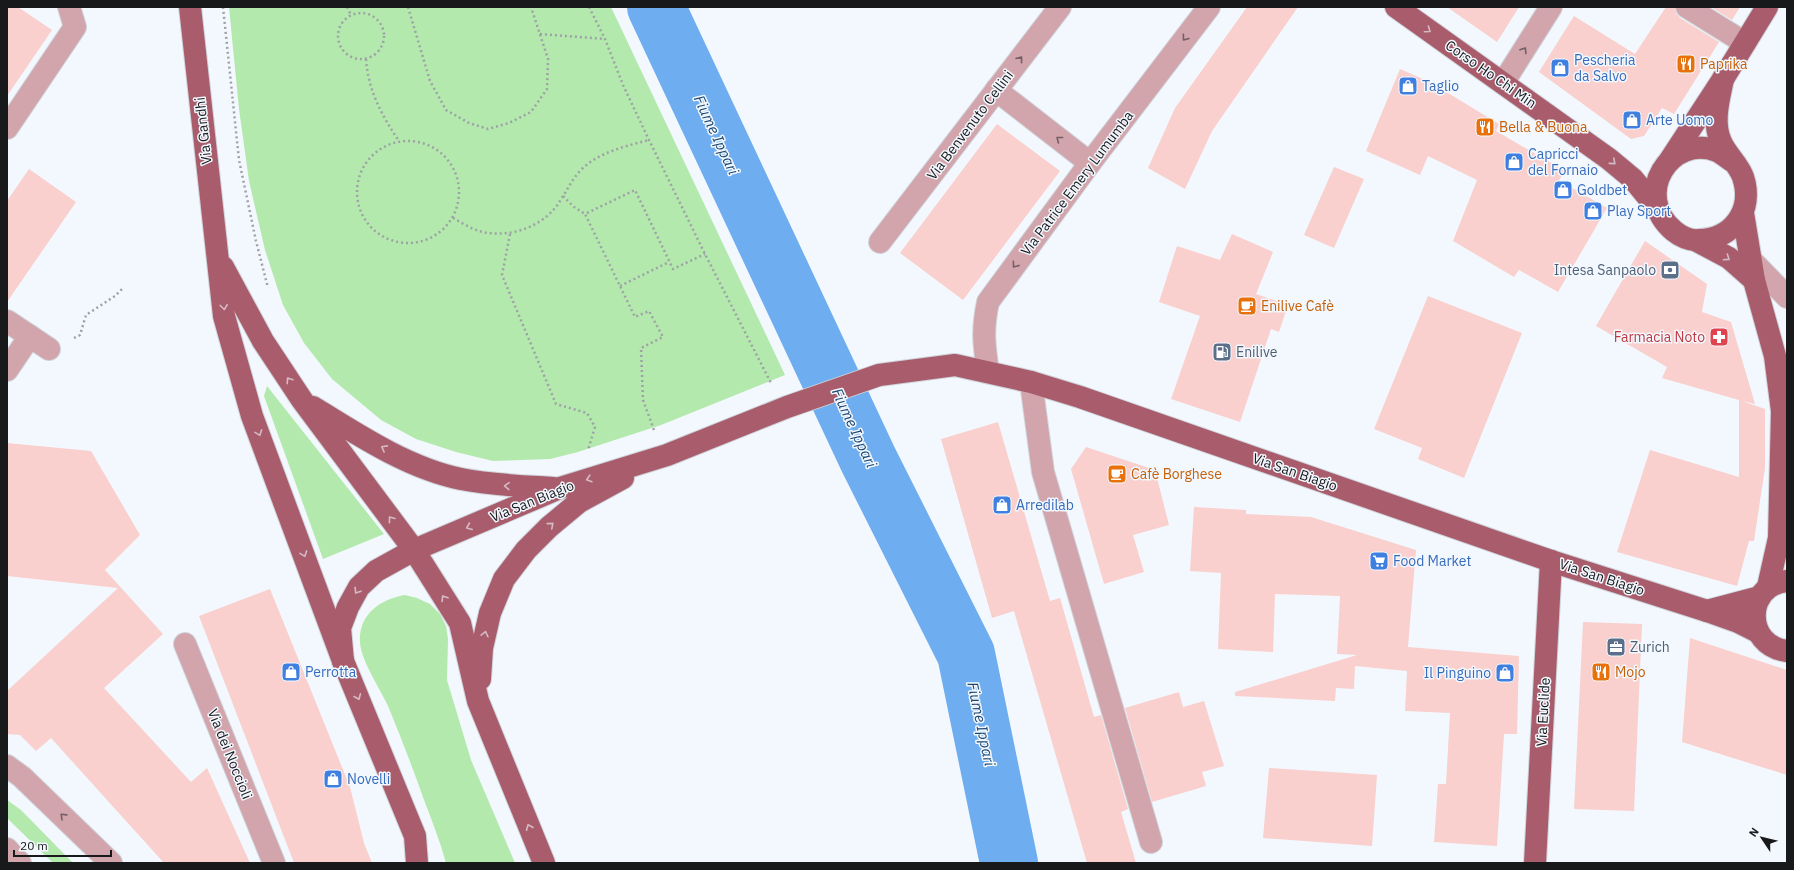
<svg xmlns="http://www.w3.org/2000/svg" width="1794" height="870" viewBox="0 0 1794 870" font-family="'IBM Plex Sans',sans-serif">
  <rect width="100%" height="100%" fill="#f3f8fe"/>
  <g fill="#b3e9ac">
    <path d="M229,7H611L785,375L661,425L578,452L550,459L493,461L456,452L416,439L381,420L332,379L304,343L283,305L265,250L249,181L239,109Z"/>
    <path d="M267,386L384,534L323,559L264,396Z"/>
    <path d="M405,595L417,598L430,604L440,614L446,626L448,639L447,680L471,760L515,863H446C440,841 432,821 424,800C413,769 401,737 388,706C380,688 362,663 360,643C358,614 381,599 405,595Z"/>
    <path d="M7,800L21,810L73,863H53L7,818Z"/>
  </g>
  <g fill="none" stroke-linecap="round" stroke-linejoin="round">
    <path stroke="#6eadf0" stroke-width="58" d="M656,7L868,459L966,654L1009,863"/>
  </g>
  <g fill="#f9d0cd">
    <path d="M7,7H18L52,30L7,96Z"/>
    <path d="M1247,7H1298L1212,131L1185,189L1148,168L1175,108Z"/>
    <path d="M1447,7H1519L1497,42Z"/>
    <path d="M1666,7H1675L1676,13L1680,18L1719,42L1674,114L1662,108L1644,136L1631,139L1539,72L1574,16L1635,54Z"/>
    <path d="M1711,7H1740L1732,20Z"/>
    <path d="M1400,69L1430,82L1499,124L1496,131L1565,171L1559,180L1607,208L1558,292L1519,270L1514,277L1453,241L1477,180L1428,156L1420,175L1366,151Z"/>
    <path d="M997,124L1060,171L963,300L900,253Z"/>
    <path d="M1334,167L1364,179L1334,248L1304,235Z"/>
    <path d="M29,169L76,202L7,302V201Z"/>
    <path d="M1232,234L1273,252L1256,294L1288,305L1279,332L1271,329L1240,422L1171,399L1200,316L1159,302L1177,246L1220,260Z"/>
    <path d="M1645,241L1707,284L1702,312L1731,322L1755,404L1742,401L1765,409V468L1754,541H1749L1737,586L1617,552L1650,450L1739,477V400L1662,378L1667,367L1596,326Z"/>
    <path d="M1428,296L1522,333L1464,478L1418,459L1422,448L1374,429Z"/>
    <path d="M998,422L1050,601L1060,598L1094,717L1101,715L1128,809L1121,812L1136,863H1087L1014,611L992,618L941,439Z"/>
    <path d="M7,443L91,451L140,535L105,570L163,634L104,688L191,782L207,768L250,863H164L51,738L36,751L20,735L7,734V691L118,588L7,576Z"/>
    <path d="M1086,447L1155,470L1169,525L1133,535L1144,572L1104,584L1071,469Z"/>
    <path d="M1194,507L1246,510V514L1311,517L1416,550L1408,647L1519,656L1517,734H1504L1497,846L1434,842L1438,784H1446L1450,713L1405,711L1407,671L1355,666L1354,689L1336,688L1335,701L1235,696V692L1357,655L1337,654L1340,596L1275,594L1273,652L1218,649L1221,573L1190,571Z"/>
    <path d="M270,589L350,787L364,843L372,863H294L199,616Z"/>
    <path d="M1583,622L1642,624L1634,811L1574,809Z"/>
    <path d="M1690,638L1787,670V775L1682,742Z"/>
    <path d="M1179,692L1183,707L1204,701L1224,766L1202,772L1206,786L1152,802L1125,708Z"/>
    <path d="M1269,768L1377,775L1372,846L1263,838Z"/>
  </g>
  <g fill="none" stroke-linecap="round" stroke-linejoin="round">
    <g stroke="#d0d4da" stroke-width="24">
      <g id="minor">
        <path d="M1687,7L1745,43"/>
        <path d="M1503,83L1551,7"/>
        <path d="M996,90L1090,163"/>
        <path d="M7,128L75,27L69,7"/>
        <path d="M880,242L1060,7"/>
        <path d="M1751,260L1787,297"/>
        <path d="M7,321L49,349"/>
        <path d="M7,370L30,336"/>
        <path d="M988,372C984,345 982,330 988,302L1090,163L1209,7"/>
        <path d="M1031,382L1043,472L1151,842"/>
        <path d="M185,644L274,863"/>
        <path d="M7,766L22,777L111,863"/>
        <path d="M7,849L20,863"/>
      </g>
    </g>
    <g stroke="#d0d4da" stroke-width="24">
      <g id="major">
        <path d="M190,7L224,316L252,416L343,661L415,836L417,863"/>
        <path d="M1396,7L1609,159L1633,179L1656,207"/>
        <path d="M1723,79C1719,99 1712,122 1721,142C1726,154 1739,165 1743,177C1754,210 1733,239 1699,240C1690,241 1680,236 1674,231C1631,195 1671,133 1717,151C1722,153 1727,158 1732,161"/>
        <path d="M1670,160L1723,79L1767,7"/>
        <path d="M1743,213L1754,280L1775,356L1782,411L1779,538L1768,587"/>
        <path d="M1697,241L1729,258L1754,280"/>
        <path d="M223,267L263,341L302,400L414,550L460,623L478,701L544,863"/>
        <path d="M313,407C358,435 408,468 461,479C492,485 522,486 553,488"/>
        <path d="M1787,581C1744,585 1744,646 1787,651"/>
        <path d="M1707,611L1760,597"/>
        <path d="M343,661L340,628L348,607L359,587L376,571L414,550L560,488L667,455L787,407L879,375L955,365L1031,382L1080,397L1551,561L1707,611L1738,622L1758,632"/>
        <path d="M480,679L482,648L490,613L504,579L526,550L549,527L579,502L623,478"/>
        <path d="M1535,863L1551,561"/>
      </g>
    </g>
    <g stroke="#9ea2a6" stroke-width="2.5" stroke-dasharray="2 3" stroke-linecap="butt">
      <path d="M223,7L239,160L256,241L268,288"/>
      <path d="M347,7L351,15"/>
      <path d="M408,7L430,81L446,110L469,123L488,129L509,123L531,112L547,89L548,59L531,7"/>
      <path d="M589,7L605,39L623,85L649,140L705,254L771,383"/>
      <circle cx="361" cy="36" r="23"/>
      <path d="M540,34L605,39"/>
      <path d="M366,59C368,90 382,116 399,141"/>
      <circle cx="408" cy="192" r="51"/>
      <path d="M563,196L574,207L585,214"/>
      <path d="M453,218C464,224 476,232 489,233C513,236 539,227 555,208C565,196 570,180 583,168C600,152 626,146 649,140"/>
      <path d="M510,234L502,275L556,404L587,413L595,427L588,450"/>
      <path d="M620,286L669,262"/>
      <path d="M74,338L80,335L86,315L115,296L123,288"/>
      <path d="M654,430L643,400L641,348L663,337L649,311L635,317L585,214L635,190L673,269L705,254"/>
    </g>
    <use href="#minor" stroke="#d1a5ab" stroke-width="22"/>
    <use href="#major" stroke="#a95d6c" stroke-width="22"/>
  </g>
  <defs><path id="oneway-chevron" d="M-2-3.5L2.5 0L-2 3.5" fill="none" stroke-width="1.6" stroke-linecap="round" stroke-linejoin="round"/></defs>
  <g stroke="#d5bac4">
    <use href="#oneway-chevron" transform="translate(1428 30) rotate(35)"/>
    <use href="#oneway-chevron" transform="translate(1613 162) rotate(41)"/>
    <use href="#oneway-chevron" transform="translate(1727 258) rotate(34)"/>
    <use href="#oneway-chevron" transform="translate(224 307) rotate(83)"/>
    <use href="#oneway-chevron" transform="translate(289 380) rotate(-124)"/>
    <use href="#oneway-chevron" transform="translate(259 433) rotate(70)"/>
    <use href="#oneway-chevron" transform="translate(384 448) rotate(-152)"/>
    <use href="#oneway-chevron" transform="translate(589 479) rotate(163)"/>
    <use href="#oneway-chevron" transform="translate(507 486) rotate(-178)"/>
    <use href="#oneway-chevron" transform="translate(391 519) rotate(-127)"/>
    <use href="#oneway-chevron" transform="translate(551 525) rotate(-41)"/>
    <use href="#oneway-chevron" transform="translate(469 527) rotate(157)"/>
    <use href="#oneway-chevron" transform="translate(304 554) rotate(70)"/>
    <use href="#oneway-chevron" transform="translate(357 591) rotate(123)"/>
    <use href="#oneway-chevron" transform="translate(444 598) rotate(-122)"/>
    <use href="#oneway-chevron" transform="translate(485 634) rotate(-77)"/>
    <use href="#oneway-chevron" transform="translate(358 697) rotate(67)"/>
    <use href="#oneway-chevron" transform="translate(529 827) rotate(-112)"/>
  </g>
  <g stroke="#745f63">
    <use href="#oneway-chevron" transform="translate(1185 38) rotate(127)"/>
    <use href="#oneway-chevron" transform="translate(1524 50) rotate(-58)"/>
    <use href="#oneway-chevron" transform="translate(1020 59) rotate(-53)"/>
    <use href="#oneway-chevron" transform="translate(1059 139) rotate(-142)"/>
    <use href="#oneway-chevron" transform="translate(1015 265) rotate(126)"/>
    <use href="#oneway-chevron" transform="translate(63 816) rotate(-136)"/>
  </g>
  <defs>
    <g id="restaurant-square" transform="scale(1)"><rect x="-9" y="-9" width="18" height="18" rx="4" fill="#e8710a" stroke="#f3f8fe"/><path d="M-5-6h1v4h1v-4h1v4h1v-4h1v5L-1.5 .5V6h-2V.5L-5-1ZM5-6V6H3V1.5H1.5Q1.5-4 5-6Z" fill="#fff"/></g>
    <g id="shop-square" transform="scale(1)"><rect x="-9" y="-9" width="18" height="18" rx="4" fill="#3f7fe0" stroke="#f3f8fe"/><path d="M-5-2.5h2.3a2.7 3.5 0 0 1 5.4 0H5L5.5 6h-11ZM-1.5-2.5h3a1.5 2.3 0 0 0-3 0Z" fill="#fff"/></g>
    <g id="bank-square" transform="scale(1)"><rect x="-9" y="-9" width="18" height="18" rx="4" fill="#5c6f8a" stroke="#f3f8fe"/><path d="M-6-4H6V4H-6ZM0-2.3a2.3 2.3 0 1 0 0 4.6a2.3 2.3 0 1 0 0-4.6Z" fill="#fff"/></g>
    <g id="cafe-square" transform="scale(1)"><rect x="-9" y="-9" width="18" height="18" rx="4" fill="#e8710a" stroke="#f3f8fe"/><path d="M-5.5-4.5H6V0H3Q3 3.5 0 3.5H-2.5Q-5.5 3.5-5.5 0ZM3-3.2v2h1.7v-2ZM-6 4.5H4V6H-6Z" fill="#fff"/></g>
    <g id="pharmacy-square" transform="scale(1)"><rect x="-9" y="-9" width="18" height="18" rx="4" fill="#e0444e" stroke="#f3f8fe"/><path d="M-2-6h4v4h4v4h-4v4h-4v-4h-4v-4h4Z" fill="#fff"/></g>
    <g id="fuel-square" transform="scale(1)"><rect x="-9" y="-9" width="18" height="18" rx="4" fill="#5c6f8a" stroke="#f3f8fe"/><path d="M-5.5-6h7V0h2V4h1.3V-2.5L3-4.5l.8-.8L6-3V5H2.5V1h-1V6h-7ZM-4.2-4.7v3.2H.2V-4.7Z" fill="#fff"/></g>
    <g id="supermarket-square" transform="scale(1)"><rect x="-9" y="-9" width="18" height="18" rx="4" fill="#3f7fe0" stroke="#f3f8fe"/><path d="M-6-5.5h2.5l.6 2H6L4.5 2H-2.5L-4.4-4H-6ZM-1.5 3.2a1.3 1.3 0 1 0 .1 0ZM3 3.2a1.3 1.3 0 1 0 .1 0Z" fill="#fff"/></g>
    <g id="office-square" transform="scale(1)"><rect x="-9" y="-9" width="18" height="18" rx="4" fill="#5c6f8a" stroke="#f3f8fe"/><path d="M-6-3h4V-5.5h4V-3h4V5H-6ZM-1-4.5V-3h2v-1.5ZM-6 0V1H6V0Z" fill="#fff"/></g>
  </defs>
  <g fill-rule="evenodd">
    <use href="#restaurant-square" x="1686" y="64"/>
    <use href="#shop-square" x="1560" y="68"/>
    <use href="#shop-square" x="1408" y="86"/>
    <use href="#shop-square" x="1632" y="120"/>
    <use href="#restaurant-square" x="1485" y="127"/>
    <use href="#shop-square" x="1514" y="162"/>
    <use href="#shop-square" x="1563" y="190"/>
    <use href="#shop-square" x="1593" y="211"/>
    <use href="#bank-square" x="1670" y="270"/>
    <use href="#cafe-square" x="1247" y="306"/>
    <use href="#pharmacy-square" x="1719" y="337"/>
    <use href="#fuel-square" x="1222" y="352"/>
    <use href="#cafe-square" x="1117" y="474"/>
    <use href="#shop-square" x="1002" y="505"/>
    <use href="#supermarket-square" x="1379" y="561"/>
    <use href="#office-square" x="1616" y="647"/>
    <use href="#shop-square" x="291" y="672"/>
    <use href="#restaurant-square" x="1601" y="672"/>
    <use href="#shop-square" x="1505" y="673"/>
    <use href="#shop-square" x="333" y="779"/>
  </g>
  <g text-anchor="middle" stroke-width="3" stroke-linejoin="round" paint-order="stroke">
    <g font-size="14" fill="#366cbe" stroke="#f3f8fe" text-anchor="start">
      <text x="1574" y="65">Pescheria<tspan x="1574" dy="16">da Salvo</tspan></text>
      <text x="1422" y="91">Taglio</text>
      <text x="1646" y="125">Arte Uomo</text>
      <text x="1528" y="159">Capricci<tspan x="1528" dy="16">del Fornaio</tspan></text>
      <text x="1577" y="195">Goldbet</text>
      <text x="1607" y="216">Play Sport</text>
      <text x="1016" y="510">Arredilab</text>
      <text x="1393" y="566">Food Market</text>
      <text x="305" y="677">Perrotta</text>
      <text x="1491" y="678" text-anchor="end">Il Pinguino</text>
      <text x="347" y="784">Novelli</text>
    </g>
    <g font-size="14" fill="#c56008" stroke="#f3f8fe" text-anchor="start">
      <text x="1700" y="69">Paprika</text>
      <text x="1499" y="132">Bella &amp; Buona</text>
      <text x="1261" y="311">Enilive Cafè</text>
      <text x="1131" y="479">Cafè Borghese</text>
      <text x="1615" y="677">Mojo</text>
    </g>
    <g font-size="14" fill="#17191b" stroke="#f3f8fe">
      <text transform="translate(1491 74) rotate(35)" y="5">Corso Ho Chi Min</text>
      <text transform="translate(970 125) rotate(-53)" y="5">Via Benvenuto Cellini</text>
      <text transform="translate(203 131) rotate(-96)" y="5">Via Gandhi</text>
      <text transform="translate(1077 183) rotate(-53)" y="5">Via Patrice Emery Lumumba</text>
      <text transform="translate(1295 472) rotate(19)" y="5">Via San Biagio</text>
      <text transform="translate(532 501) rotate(-22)" y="5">Via San Biagio</text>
      <text transform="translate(1602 577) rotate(18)" y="5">Via San Biagio</text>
      <text transform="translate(1543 712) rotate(-87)" y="5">Via Euclide</text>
      <text transform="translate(230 754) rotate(68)" y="5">Via dei Noccioli</text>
    </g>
    <g font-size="14" fill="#4e5e75" stroke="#f3f8fe" text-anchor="start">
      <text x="1656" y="275" text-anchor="end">Intesa Sanpaolo</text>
      <text x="1236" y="357">Enilive</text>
      <text x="1630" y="652">Zurich</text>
    </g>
    <g font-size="14" fill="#be3a42" stroke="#f3f8fe" text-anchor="end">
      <text x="1705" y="342">Farmacia Noto</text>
    </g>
    <g font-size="15" font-style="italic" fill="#1b4772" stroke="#f3f8fe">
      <text transform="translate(716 135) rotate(65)" y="5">Fiume Ippari</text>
      <text transform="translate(854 428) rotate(65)" y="5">Fiume Ippari</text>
      <text transform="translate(981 724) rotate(78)" y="5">Fiume Ippari</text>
    </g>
  </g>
  <rect width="1794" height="870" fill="none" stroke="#17191b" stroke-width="16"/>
  <g transform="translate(1762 838) rotate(305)" stroke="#f3f8fe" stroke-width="3" paint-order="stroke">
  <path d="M0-3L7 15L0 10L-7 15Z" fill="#17191b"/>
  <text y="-6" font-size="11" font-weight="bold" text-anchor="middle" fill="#17191b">N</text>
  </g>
  <path d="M14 850v6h97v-6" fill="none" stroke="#17191b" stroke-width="2"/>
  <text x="20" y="850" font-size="12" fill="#17191b" stroke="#f3f8fe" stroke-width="3" paint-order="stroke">20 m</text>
</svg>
